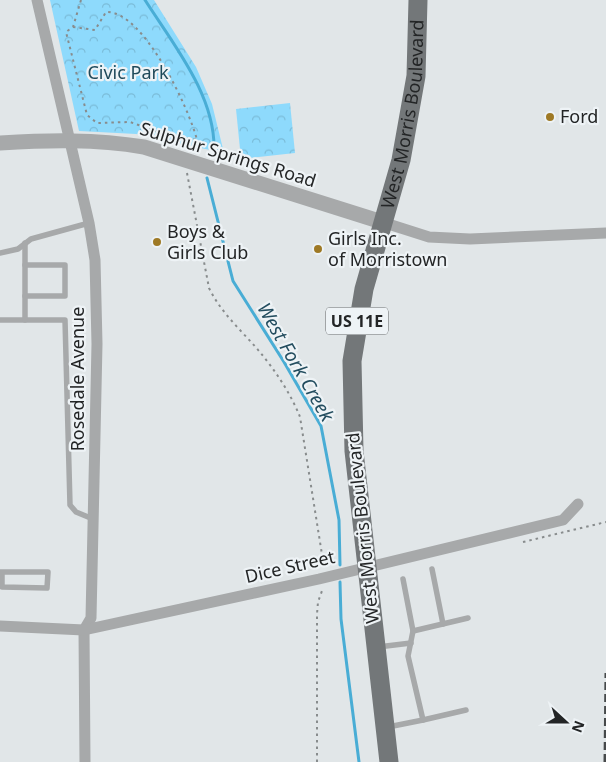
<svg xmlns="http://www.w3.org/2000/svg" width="606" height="762" viewBox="0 0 606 762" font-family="'Noto Sans',sans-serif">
  <defs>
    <pattern id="park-crowns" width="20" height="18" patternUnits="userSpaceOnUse" patternTransform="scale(1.25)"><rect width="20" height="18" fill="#8edafc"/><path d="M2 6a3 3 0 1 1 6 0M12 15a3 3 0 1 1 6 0" fill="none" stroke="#7abbd8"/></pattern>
  </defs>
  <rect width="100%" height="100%" fill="#e1e6e8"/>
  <g fill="url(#park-crowns)">
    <path d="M50,0H154L196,67L212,104L224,153L136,134L79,131Z"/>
    <path d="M290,103L295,153L241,159L236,109Z"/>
  </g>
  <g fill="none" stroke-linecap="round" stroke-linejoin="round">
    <g stroke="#49add5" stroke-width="3">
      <path d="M145,0C173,44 216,96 214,151"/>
      <path d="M207,178L233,281L284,362L321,426L339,520L340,565"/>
      <path d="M340,582L341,619L359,762"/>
    </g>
    <g stroke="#888c8d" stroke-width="2" stroke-dasharray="2.5 4" stroke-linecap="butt">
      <path d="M73,27L95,30L106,12C143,10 189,108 197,140L164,134L130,122L97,123L87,115L66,32L73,27L81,0"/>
      <path d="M195,149L197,140"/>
      <path d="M187,173L209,288C221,313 242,331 259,351C275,370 291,394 300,417L324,567"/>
      <path d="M523,542L606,522"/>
      <path d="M317,762V614L318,602L323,588"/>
    </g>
    <g stroke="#a7a9aa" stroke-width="5.5">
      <path d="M0,253L18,249L31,239L89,223"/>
      <path d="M25,296H65V265H25"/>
      <path d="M0,320H65L70,505L76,512L93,519"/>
      <path d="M25,320V243"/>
      <path d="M432,569L443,624"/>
      <path d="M0,572H48L47,588L2,587V572"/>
      <path d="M403,579L413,631L408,656L423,720L466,710"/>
      <path d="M413,631L468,618"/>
      <path d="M378,647L411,643"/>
      <path d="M388,727L423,720"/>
    </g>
    <g stroke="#a7a9aa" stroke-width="11">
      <path d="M37,0L89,223L95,260L97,344L91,618L84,630L85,762"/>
      <path d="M382,222L429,237L470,239L606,233"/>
      <path d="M0,626L84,630L319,579L563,520L578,504"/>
    </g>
    <path stroke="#a7a9aa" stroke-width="15" d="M0,143C50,140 94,139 144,147L382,222"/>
    <path stroke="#737779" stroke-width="19" id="s1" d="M389,762L354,451L352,361L364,289L401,160L416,76L418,0"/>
    <path stroke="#474a4b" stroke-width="3" stroke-dasharray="8 4" stroke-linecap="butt" d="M605,762L606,673"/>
  </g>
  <g fill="#9e7925" stroke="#eef3f6" stroke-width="2">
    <circle cx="550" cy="117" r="5"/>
    <circle cx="157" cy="242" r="5"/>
    <circle cx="318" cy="249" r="5"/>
  </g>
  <g text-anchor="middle" stroke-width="4.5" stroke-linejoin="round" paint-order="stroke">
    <rect fill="#eef3f6" stroke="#606364" stroke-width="1" x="326" y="307.5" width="62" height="27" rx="4"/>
    <g font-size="16" font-weight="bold" fill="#232526">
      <text x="357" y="327">US 11E</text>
    </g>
    <g font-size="18" fill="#1f4a5b" stroke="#eef3f6">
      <text x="128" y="79">Civic Park</text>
    </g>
    <g font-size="18" fill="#232526" stroke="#eef3f6">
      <text dy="6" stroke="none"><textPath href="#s1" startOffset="656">West Morris Boulevard</textPath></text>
      <text transform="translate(228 155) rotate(17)" y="6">Sulphur Springs Road</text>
      <text transform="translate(78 379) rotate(-90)" y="6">Rosedale Avenue</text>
      <text transform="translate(363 528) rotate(-96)" y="6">West Morris Boulevard</text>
      <text transform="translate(290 567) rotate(-13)" y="6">Dice Street</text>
    </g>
    <g font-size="18" fill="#232526" stroke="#eef3f6" text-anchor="start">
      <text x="560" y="123">Ford</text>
      <text x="167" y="238">Boys &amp;<tspan x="167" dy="21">Girls Club</tspan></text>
      <text x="328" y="245">Girls Inc.<tspan x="328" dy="21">of Morristown</tspan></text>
    </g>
    <g font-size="19" font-style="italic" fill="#234d5f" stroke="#eef3f6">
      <text transform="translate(296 362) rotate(60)" y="7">West Fork Creek</text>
    </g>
  </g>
  <g transform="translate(566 722) rotate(111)" stroke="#eef3f6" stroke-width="4" paint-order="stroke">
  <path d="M0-4L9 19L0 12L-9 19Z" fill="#232526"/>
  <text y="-8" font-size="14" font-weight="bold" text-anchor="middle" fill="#232526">N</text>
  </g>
</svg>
